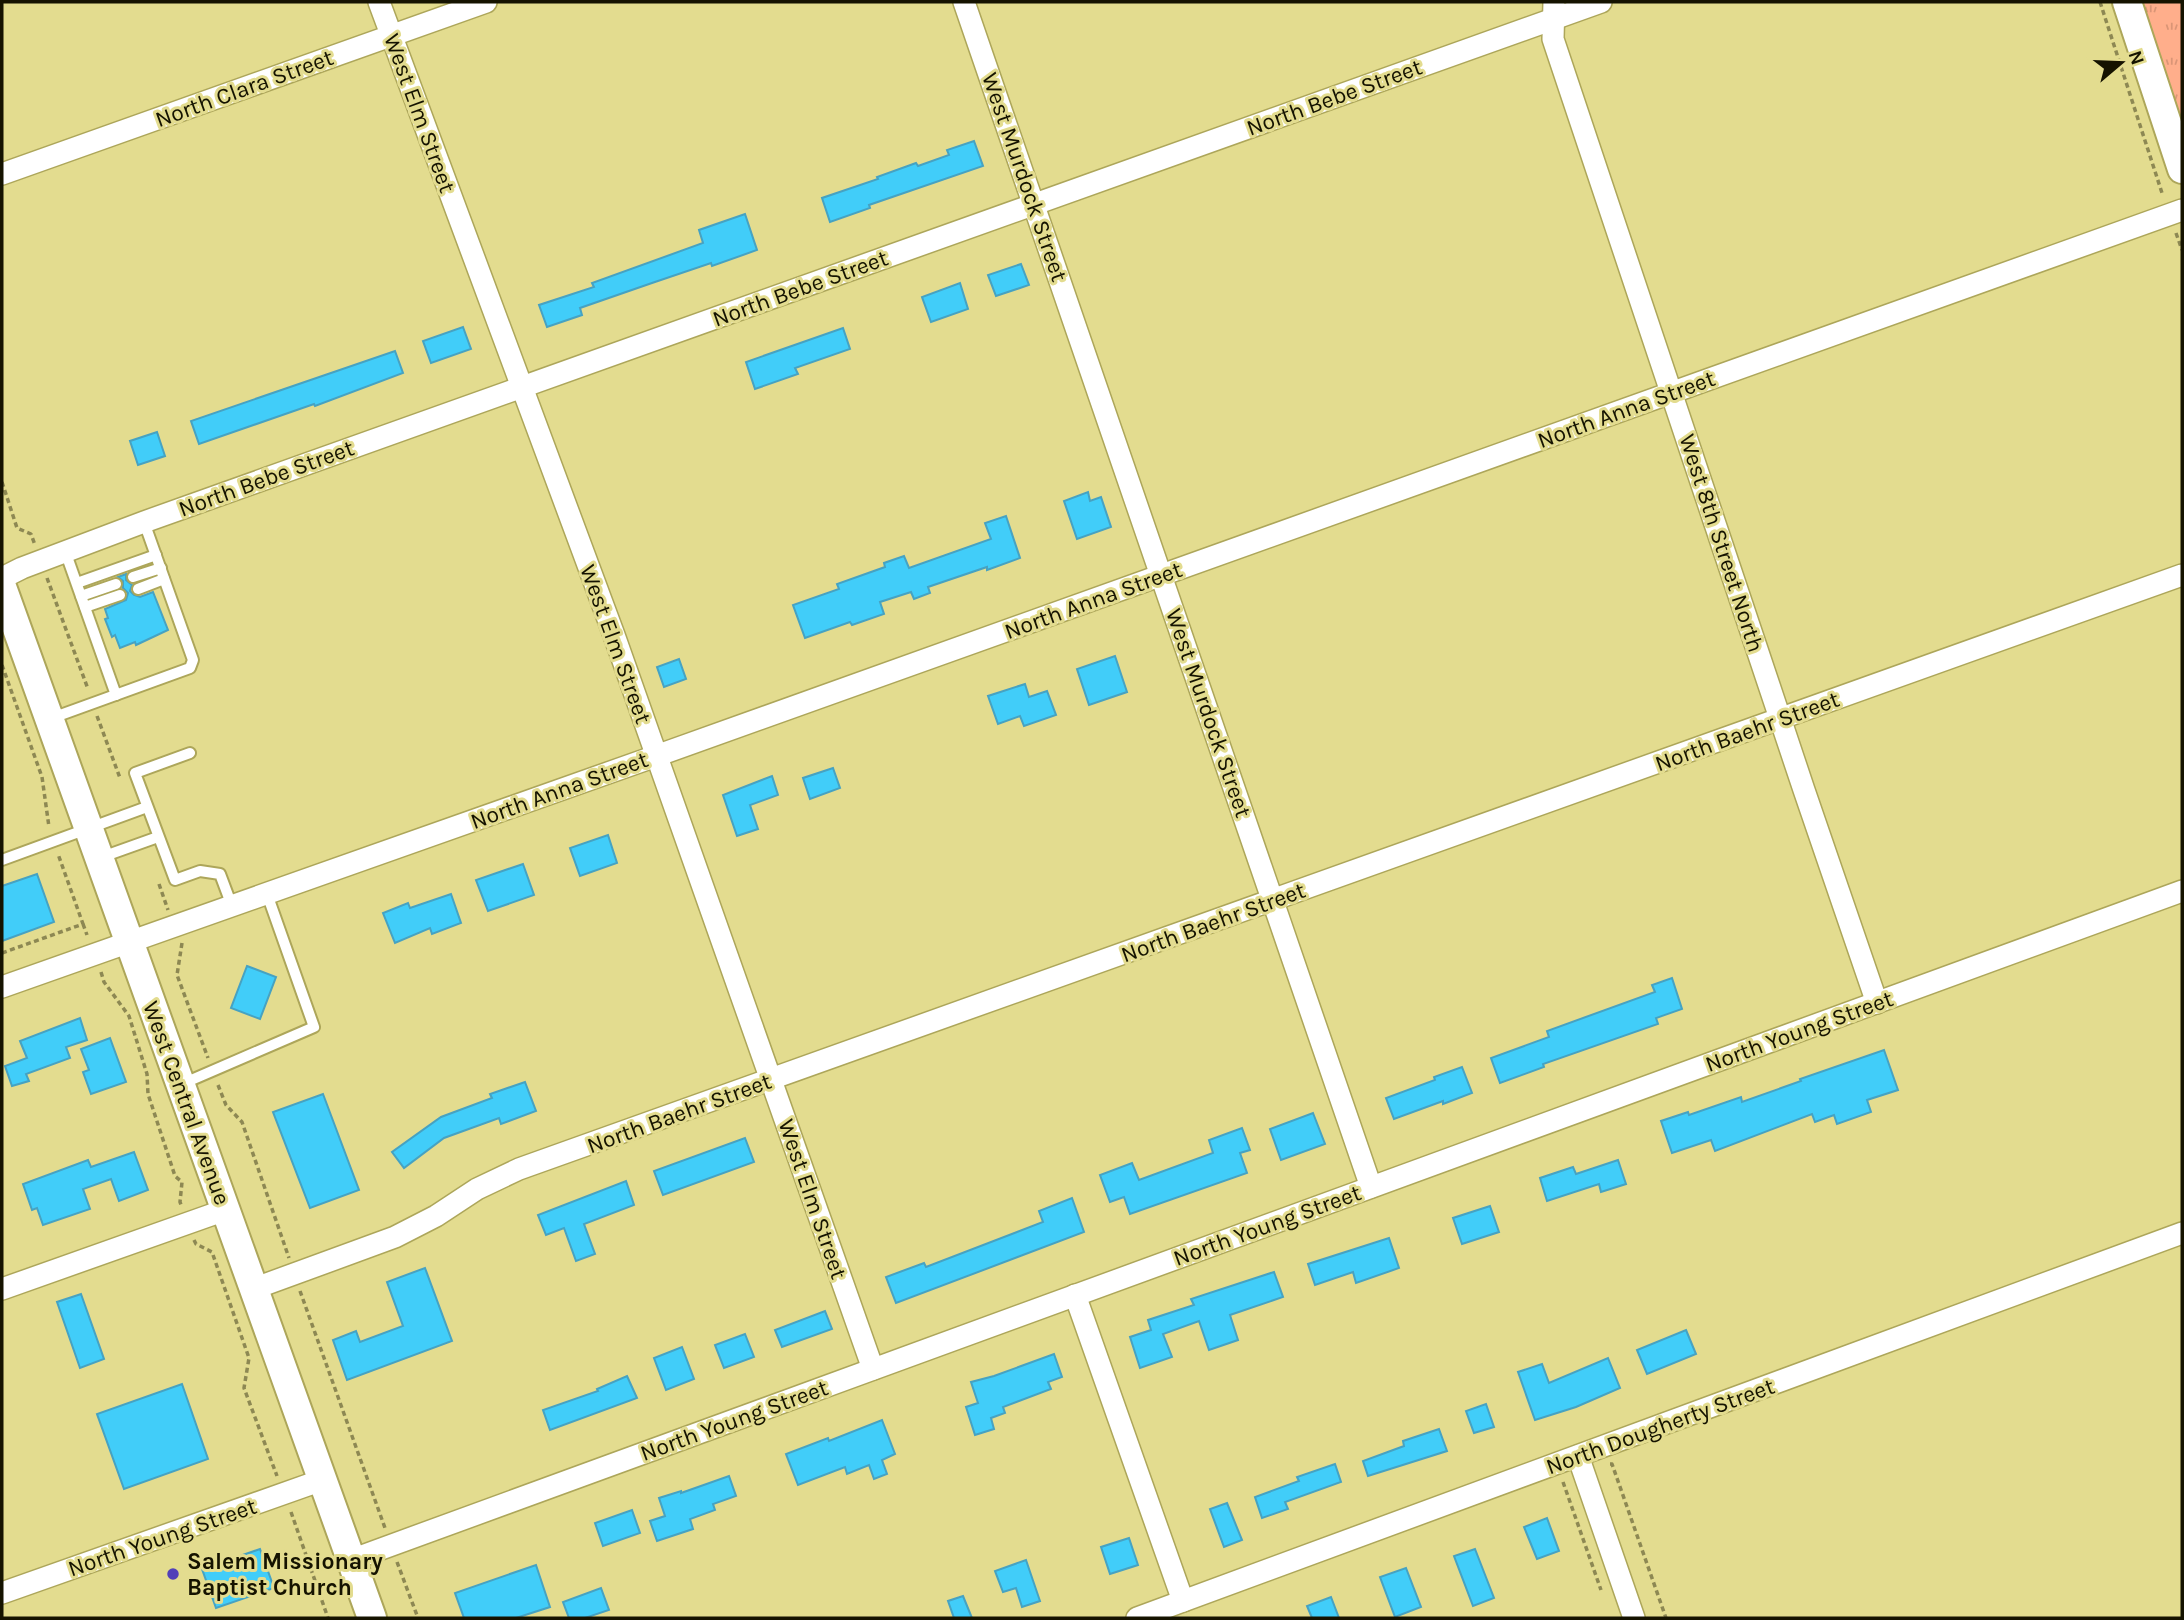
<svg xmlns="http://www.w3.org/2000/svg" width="2184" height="1620" viewBox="0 0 2184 1620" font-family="Karla,sans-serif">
  <defs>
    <pattern id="park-tufts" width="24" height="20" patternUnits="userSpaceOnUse" patternTransform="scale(1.75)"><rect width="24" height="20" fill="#ffae8b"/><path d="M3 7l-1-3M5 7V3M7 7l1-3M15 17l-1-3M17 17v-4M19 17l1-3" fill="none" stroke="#da9576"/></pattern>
  </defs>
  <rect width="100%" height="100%" fill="#e3dc8f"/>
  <path fill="url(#park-tufts)" d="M2142,2H2182V123Z"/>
  <g fill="#41cdf9" stroke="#46a2c2" stroke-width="2">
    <path d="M974,141L983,166L869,205L870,208L830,222L822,198L878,179L877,177L916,163L918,166L949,155L947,150Z"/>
    <path d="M745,214L757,250L712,266L711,263L652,283L580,308L582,315L547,327L539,305L594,287L592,283L703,243L699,230Z"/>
    <path d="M1021,264L1029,285L996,296L988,275Z"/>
    <path d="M960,283L968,309L931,322L922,297Z"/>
    <path d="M463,327L471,349L431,363L423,341Z"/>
    <path d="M843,328L850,349L795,368L798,374L755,389L746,362Z"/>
    <path d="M395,351L403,373L315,406L314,404L199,444L191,421Z"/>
    <path d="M157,432L165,456L138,465L130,441Z"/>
    <path d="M1088,492L1090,501L1101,497L1111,527L1077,539L1064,501Z"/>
    <path d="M1006,516L1020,558L987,570V567L928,587L930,593L914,599L911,592L880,602L884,614L852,625L850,622L805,638L793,605L839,589L837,584L885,567L884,563L904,556L909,568L991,539L985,523Z"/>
    <path d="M126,574V580L132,585L130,591L134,595L140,597L153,592L168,630L136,645L135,642L120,648L115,635L112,637L105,619L108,618L105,609L126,600L128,593L123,588V581L118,577Z"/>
    <path d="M1115,656L1127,692L1089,705L1077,669Z"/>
    <path d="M679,659L686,679L664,687L657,667Z"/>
    <path d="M1025,684L1029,697L1047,691L1056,715L1024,726L1020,716L998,724L988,696Z"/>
    <path d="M833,768L840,788L810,799L803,778Z"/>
    <path d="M772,776L778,795L750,805L758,829L737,836L723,795Z"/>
    <path d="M608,835L617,863L580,876L570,848Z"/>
    <path d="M523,864L534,895L488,911L476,880Z"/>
    <path d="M37,874L54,922L2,941V886Z"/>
    <path d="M451,894L461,923L432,934L430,928L395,943L383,913L408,903L410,908Z"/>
    <path d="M247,966L276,977L260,1019L231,1008Z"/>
    <path d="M1672,978L1682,1009L1656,1018L1658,1024L1543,1064L1544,1067L1500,1083L1491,1058L1549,1037L1547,1031L1655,992L1652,985Z"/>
    <path d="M80,1018L87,1040L66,1047L70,1058L26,1074L29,1081L12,1086L5,1066L27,1058L20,1041Z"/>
    <path d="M110,1038L126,1082L91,1094L83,1072L89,1070L81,1049Z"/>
    <path d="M1884,1050L1898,1090L1867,1100L1871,1112L1837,1124L1834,1115L1815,1122L1812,1114L1715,1151L1711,1140L1672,1153L1661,1121L1688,1112L1689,1115L1741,1097L1742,1102L1801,1081L1800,1079Z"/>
    <path d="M1462,1067L1472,1093L1443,1104V1101L1394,1119L1386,1098L1435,1080L1434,1077Z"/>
    <path d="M525,1082L536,1111L501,1124L499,1118L444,1138L404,1168L392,1152L441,1117L492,1098L490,1094Z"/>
    <path d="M323,1094L359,1190L310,1208L273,1112Z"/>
    <path d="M1313,1113L1325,1144L1281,1160L1270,1129Z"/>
    <path d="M1242,1128L1250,1150L1240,1153L1247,1173L1130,1214L1124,1197L1110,1202L1100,1175L1132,1163L1139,1180L1213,1153L1209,1140Z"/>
    <path d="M745,1138L754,1162L663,1195L654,1171Z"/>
    <path d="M134,1152L148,1190L119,1201L111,1179L83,1189L90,1209L43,1225L37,1208L32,1210L23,1184L88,1160L91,1167Z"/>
    <path d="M1618,1160L1626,1184L1601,1192L1599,1184L1547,1201L1540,1178L1573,1167L1576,1174Z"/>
    <path d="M626,1181L634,1205L584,1224L595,1254L576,1261L564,1228L546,1235L538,1215Z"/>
    <path d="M1072,1198L1084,1232L896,1303L886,1277L924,1263L926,1267L1043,1222L1039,1211Z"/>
    <path d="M1490,1206L1499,1232L1462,1244L1453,1218Z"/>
    <path d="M1389,1238L1399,1268L1356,1283L1353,1272L1315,1285L1308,1264Z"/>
    <path d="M425,1268L452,1341L347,1380L333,1340L356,1331L360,1342L403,1326L387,1282Z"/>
    <path d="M1274,1272L1283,1297L1230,1315L1238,1340L1209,1350L1199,1321L1163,1334L1172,1357L1140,1368L1130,1337L1151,1330L1148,1320L1194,1305L1191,1299Z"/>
    <path d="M81,1294L104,1359L80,1368L57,1302Z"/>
    <path d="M825,1311L832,1329L782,1347L775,1330Z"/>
    <path d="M1686,1330L1696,1354L1647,1374L1637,1350Z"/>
    <path d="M745,1334L754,1357L724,1368L715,1345Z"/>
    <path d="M682,1347L694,1379L666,1390L654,1358Z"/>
    <path d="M1054,1354L1062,1377L1048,1382L1051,1389L1003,1407L1005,1413L991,1418L994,1429L975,1435L966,1407L978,1403L971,1382L994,1376Z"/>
    <path d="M1608,1358L1620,1388L1576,1407L1535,1420L1518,1372L1542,1364L1549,1383Z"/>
    <path d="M627,1376L637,1398L550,1430L543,1410L598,1391L597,1389Z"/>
    <path d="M182,1384L208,1459L124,1489L97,1414Z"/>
    <path d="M1486,1404L1494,1427L1474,1433L1466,1411Z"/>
    <path d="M882,1420L895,1454L882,1460L887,1474L874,1479L869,1465L847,1474L845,1467L798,1485L786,1454L828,1438L829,1441Z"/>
    <path d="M1439,1429L1447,1451L1368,1476L1363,1461L1404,1446L1403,1441Z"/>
    <path d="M1335,1464L1341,1482L1285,1502L1288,1509L1262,1518L1255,1497L1299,1481L1297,1477Z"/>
    <path d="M729,1476L736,1496L713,1504L715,1510L690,1519L693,1529L657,1541L650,1521L665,1516L659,1498L681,1491V1493Z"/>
    <path d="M1227,1503L1242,1540L1224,1547L1210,1509Z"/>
    <path d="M632,1510L640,1533L603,1546L595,1523Z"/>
    <path d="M1547,1518L1559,1551L1537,1559L1524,1527Z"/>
    <path d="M1129,1538L1138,1565L1110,1574L1101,1547Z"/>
    <path d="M260,1549L274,1588L216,1608L202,1569Z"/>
    <path d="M1475,1549L1494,1598L1473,1606L1454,1556Z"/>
    <path d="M1026,1560L1040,1601L1022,1607L1016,1588L1003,1592L995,1571Z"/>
    <path d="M536,1565L550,1607L516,1618H464L455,1593Z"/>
    <path d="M1406,1568L1421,1607L1395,1617L1380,1577Z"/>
    <path d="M601,1588L609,1610L585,1618H569L563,1602Z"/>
    <path d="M963,1596L972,1618H954L948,1601Z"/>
    <path d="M1331,1597L1339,1618H1312L1307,1606Z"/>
  </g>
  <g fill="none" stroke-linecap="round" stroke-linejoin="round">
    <g stroke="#ada65a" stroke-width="14">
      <g id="lane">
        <path d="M65,551L116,695"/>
        <path d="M133,577L161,568"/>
        <path d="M77,583L156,555"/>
        <path d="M138,589L164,579"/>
        <path d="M81,596L116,584"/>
        <path d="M85,607L120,595"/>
        <path d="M52,718L190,668L193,660L144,522"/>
        <path d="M190,753L135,773L175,880L200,871L220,874L232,906"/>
        <path d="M102,857L158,837"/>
        <path d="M2,860L147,807"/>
        <path d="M182,1084L314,1027L267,894"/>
      </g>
    </g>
    <g stroke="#ada65a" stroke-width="24">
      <g id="street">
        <path d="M379,2L614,635L873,1369"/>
        <path d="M964,2L1371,1187"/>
        <path d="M1554,2L1553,39L1804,790L1877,1003"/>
        <path d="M2,174L486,2"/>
        <path d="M2,578L22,568L144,522L1601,2"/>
        <path d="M2,987L656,756L2182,210"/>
        <path d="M2,1289L225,1210"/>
        <path d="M253,1289L395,1237L436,1216L477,1189L519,1169L2182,575"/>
        <path d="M1075,1295L1183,1601"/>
        <path d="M1578,1456L1634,1618"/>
        <path d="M351,1560L2182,891"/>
        <path d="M2,1593L322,1480"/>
        <path d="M1137,1618L2182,1233"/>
      </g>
    </g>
    <g stroke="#ada65a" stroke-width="32">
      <g id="secondary">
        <path d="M2127,2L2182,169"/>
        <path d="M2,587L372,1618"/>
      </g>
    </g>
    <g stroke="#8d8853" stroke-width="3.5" stroke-dasharray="5 3.5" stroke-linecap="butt">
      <path d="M2100,2L2163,196"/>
      <path d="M2176,233L2182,250"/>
      <path d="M2,482L17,528L31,534L35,545"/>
      <path d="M47,578L88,689"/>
      <path d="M2,665L42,777L49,827"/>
      <path d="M97,716L120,778"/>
      <path d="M159,884L168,910"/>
      <path d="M83,924L87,935"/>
      <path d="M182,943L177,975L208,1058"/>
      <path d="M2,953L83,924L58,854"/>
      <path d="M101,972L104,982L129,1016L147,1074L148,1094L175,1176L182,1182L180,1202L182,1207"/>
      <path d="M218,1085L226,1105L242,1122L289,1258"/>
      <path d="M194,1240L196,1244L212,1252L249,1358L244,1388L277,1476"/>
      <path d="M300,1291L385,1528"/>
      <path d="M1610,1464H1612L1666,1618"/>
      <path d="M1563,1482L1601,1590"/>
      <path d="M291,1512L328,1618"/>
      <path d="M397,1562L418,1618"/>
    </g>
    <use href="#lane" stroke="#fff" stroke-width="10"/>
    <use href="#street" stroke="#fff" stroke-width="21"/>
    <use href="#secondary" stroke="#fff" stroke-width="28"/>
  </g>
  <circle fill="#5240b8" stroke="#e3dc8f" stroke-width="2.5" cx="173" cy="1574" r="7"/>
  <g text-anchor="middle" stroke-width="6" stroke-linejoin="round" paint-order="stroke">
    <g font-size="23" fill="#151300" stroke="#e3dc8f">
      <text transform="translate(244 88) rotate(-20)" y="8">North Clara Street</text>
      <text transform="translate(1334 97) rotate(-20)" y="8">North Bebe Street</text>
      <text transform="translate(420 113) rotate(70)" y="8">West Elm Street</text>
      <text transform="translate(1025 177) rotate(71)" y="8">West Murdock Street</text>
      <text transform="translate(800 288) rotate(-20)" y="8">North Bebe Street</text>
      <text transform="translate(1626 409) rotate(-20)" y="8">North Anna Street</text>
      <text transform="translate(266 478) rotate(-20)" y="8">North Bebe Street</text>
      <text transform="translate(1722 543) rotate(72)" y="8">West 8th Street North</text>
      <text transform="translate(1093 600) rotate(-20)" y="8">North Anna Street</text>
      <text transform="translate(616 644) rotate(70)" y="8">West Elm Street</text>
      <text transform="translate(1209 713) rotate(71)" y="8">West Murdock Street</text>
      <text transform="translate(1747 731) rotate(-20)" y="8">North Baehr Street</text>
      <text transform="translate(559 790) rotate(-20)" y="8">North Anna Street</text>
      <text transform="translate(1213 922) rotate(-20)" y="8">North Baehr Street</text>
      <text transform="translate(1799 1031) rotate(-20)" y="8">North Young Street</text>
      <text transform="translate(187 1103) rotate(70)" y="8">West Central Avenue</text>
      <text transform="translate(679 1113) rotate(-20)" y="8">North Baehr Street</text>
      <text transform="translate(813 1199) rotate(71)" y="8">West Elm Street</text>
      <text transform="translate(1267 1225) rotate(-20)" y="8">North Young Street</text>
      <text transform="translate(734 1420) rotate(-20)" y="8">North Young Street</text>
      <text transform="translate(1660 1426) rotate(-20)" y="8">North Dougherty Street</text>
      <text transform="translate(162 1537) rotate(-19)" y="8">North Young Street</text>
    </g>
    <g font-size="23" font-weight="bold" fill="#151300" stroke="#e3dc8f" text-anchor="start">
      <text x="187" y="1569">Salem Missionary<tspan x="187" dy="26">Baptist Church</tspan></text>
    </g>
  </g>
  <rect width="2184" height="1620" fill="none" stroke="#151300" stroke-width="7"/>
  <g transform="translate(2121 63) rotate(71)" stroke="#e3dc8f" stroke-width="5" paint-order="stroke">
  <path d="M0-5L12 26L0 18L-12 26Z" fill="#151300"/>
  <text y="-10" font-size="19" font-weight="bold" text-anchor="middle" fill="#151300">N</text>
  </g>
</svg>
